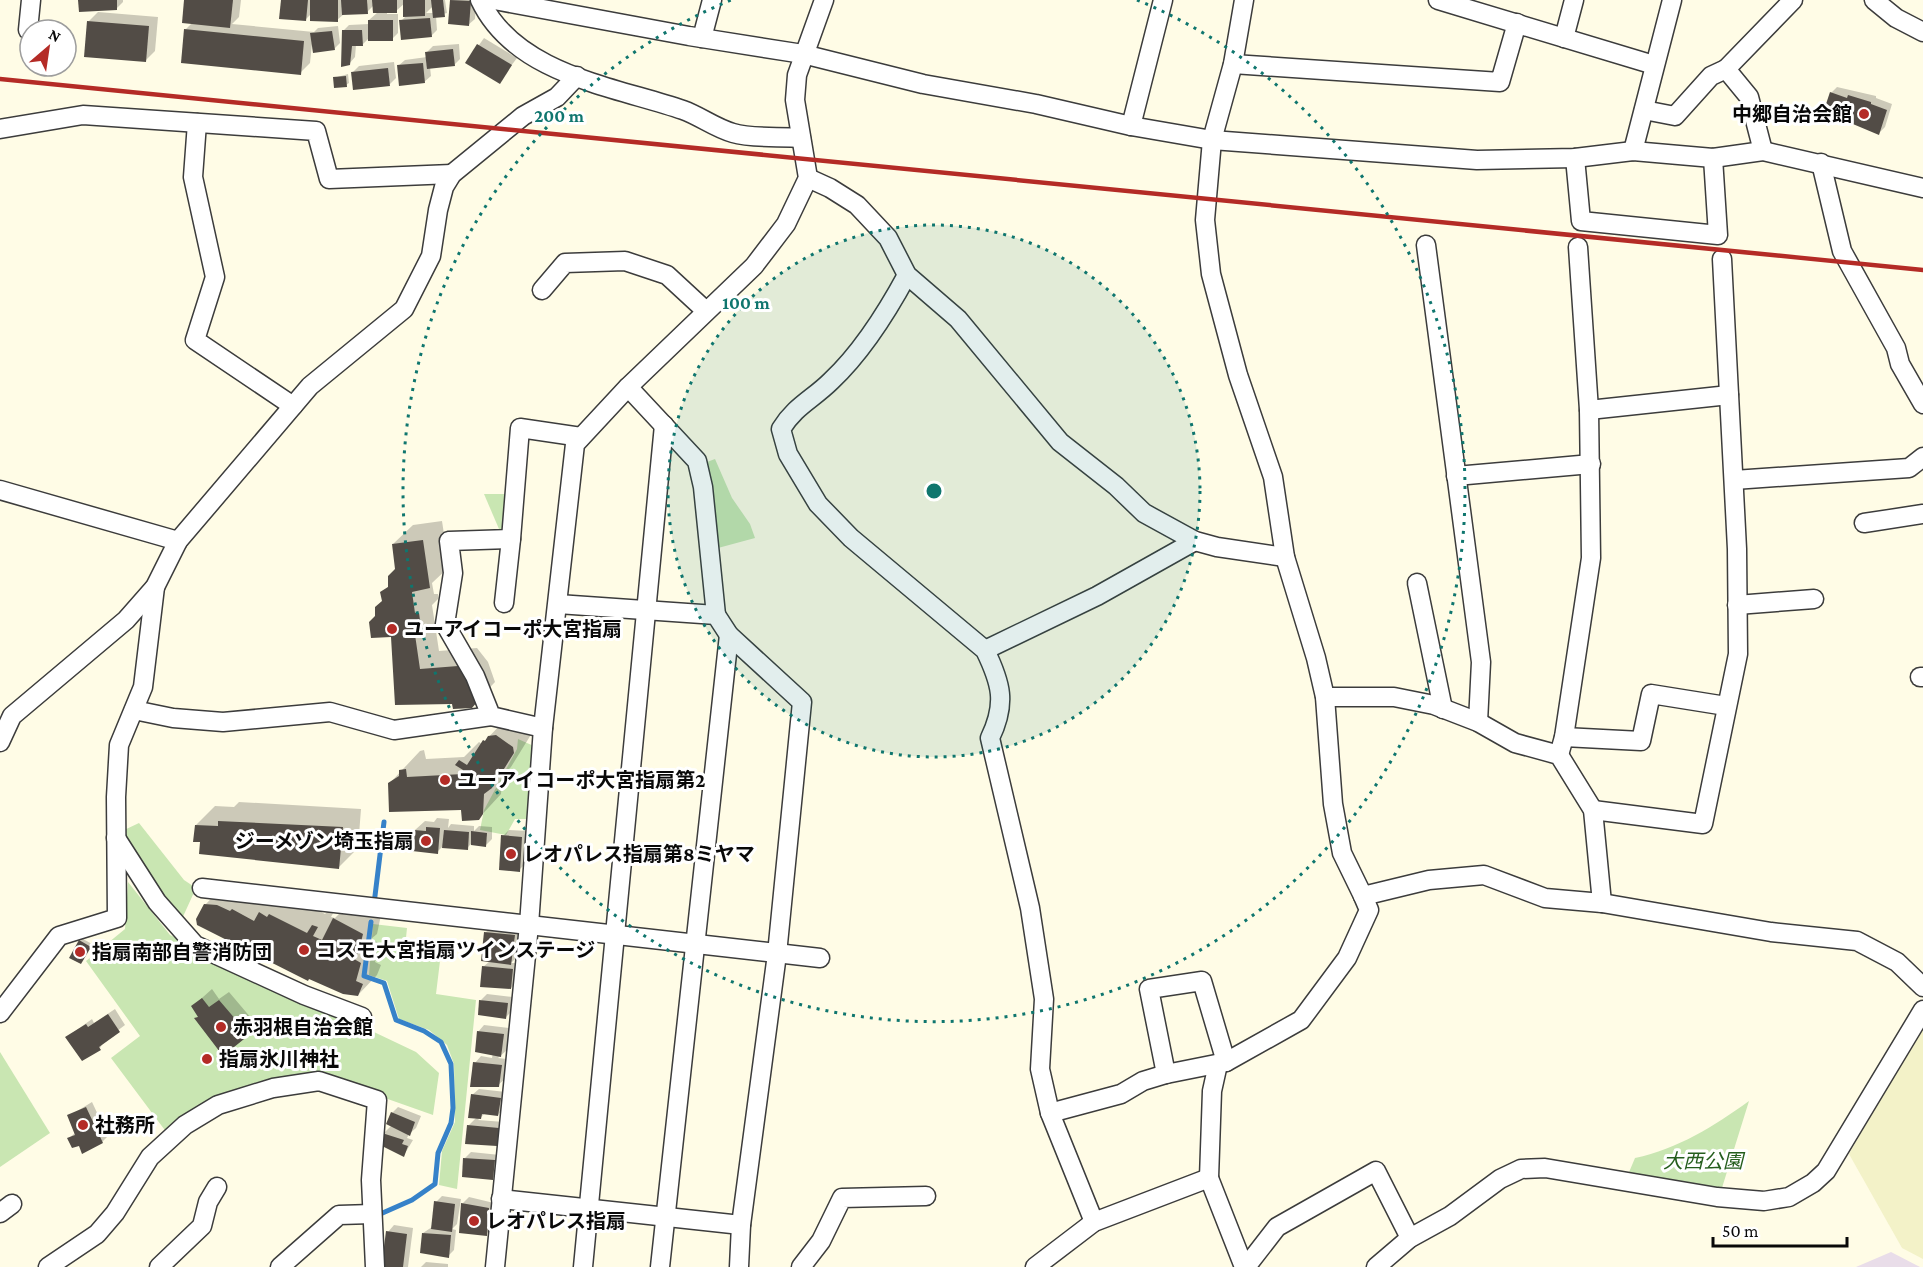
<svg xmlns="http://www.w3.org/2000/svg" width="1923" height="1267" viewBox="0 0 1923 1267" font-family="'Crimson Pro','Noto Sans JP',serif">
  <rect width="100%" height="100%" fill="#fffce6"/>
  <path fill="#e9dde9" d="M1891,1252L1920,1267H1856Z"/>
  <path fill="#f3f2c8" d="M1923,1025V1259L1902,1248L1849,1154Z"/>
  <g fill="#c9e6b2">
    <path d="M715,459L732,498L750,524L755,538L718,548L707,462Z"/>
    <path d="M484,494H508L505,535L502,536Z"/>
    <path d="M518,739L536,747L529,819H515L506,835L480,830L484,810L517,749Z"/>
    <path d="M139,823L184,880L196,888L181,921L120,832Z"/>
    <path d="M128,882L170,935L416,1052L439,1073L433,1115L317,1074L167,1133L111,1058L140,1036L86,961L125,929Z"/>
    <path d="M373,924L407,928L404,957L440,961L436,994L476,1000L457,1189L439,1185L442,1151L455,1122L454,1064L447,1045L429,1030L399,1019L387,981L369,975Z"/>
    <path d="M0,1052L50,1133L0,1167Z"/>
    <path d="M1749,1101L1721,1191L1627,1177L1635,1158C1678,1149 1714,1126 1749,1101Z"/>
  </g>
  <g fill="#0003" fill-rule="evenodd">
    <path d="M80,0H123V2L117,8Z"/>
    <path d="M185,0H241L239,17L232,24L314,32L318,28L338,26L340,43L334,49L312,44L310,63L300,73L185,30L192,23Z"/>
    <path d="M282,0H445L447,13L436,16L437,30L431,36L401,21L405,17V3L396,11H387V14H398V33L392,39H368L363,44L356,45L355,57L349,64L343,31L349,25L369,24V20L378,12L374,5L367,12L344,14L337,20L311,14L305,20ZM433,6L434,13H426Z"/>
    <path d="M451,0H476L475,19L468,25L449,23Z"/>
    <path d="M98,12L158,17L155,51L145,61L88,22Z"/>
    <path d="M484,38L517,58L499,82L467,62Z"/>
    <path d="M459,44L460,59L454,65L430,67L431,76L424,82L398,66L405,60L427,57V52L433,46Z"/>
    <path d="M394,62L396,78L390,84L353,72L359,66Z"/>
    <path d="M348,74L349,83L346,85L334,78Z"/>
    <path d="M1837,87L1876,96V98L1892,104L1885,127L1879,133L1831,93Z"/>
    <path d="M442,521L449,567L432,583L434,594H438V599L432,605L439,651L477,648L488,662L495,682L472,706L453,703H396L392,635L377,616L384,601L382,593L390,585L397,569L393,544L413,525Z"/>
    <path d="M503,722L532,733L511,767L502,776L501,794L478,819L462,808L389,784L420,751L424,750L426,759L464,757L479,742L482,744Z"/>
    <path d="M239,802L361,809L358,848L338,868L202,841L196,825L215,806L234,807Z"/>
    <path d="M437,818L449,819L448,828L451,824L474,826V831L479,826L492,827V839L486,845L471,844L467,848L443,846L437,852L415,830L425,821L434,822Z"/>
    <path d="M509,830L528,831L525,864L519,870L503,836Z"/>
    <path d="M224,885L290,896L325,914L333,906L336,908L331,917L335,918L353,900L381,915L377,934L371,939L379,943L375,962L381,965L377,975L358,995L205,905Z"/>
    <path d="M492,926L520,930L517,957L511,963H518L517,982L511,988L483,967L490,961L486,932Z"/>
    <path d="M83,939L92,944L83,960L80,941Z"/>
    <path d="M212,989L219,999L229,992L257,1025L248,1034L196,1019L199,1016L193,1006Z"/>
    <path d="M487,994L513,997L512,1011L506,1017L481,1000Z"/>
    <path d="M115,1009L125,1025L105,1040L100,1048L82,1059L67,1037L92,1019L94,1023Z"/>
    <path d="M484,1025L509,1028L507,1050L498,1058L507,1059L505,1079L498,1085L475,1063L481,1056L492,1058L493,1052L478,1032Z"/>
    <path d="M479,1089L506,1092L504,1108L498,1115L485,1113L478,1120L504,1122L503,1139L497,1145L468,1126L477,1117L472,1095Z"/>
    <path d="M92,1102L108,1136L102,1142L79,1144L69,1138L75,1133L69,1116Z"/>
    <path d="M398,1107L421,1116L416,1128L409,1134L407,1138L413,1140L404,1155L380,1143L384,1133L392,1125V1113Z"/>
    <path d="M471,1152L500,1155L499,1172L493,1178L465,1158Z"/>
    <path d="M442,1196L461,1199L457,1224L452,1229L456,1230L454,1250L448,1256L423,1233L432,1227L436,1202Z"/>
    <path d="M469,1197L494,1203L492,1228L486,1234L462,1204Z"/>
    <path d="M394,1225L413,1228L408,1267H387L388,1232Z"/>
    <path d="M426,1262L448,1264V1267H421Z"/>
  </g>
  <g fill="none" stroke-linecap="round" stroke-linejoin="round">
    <g stroke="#3682c9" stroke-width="5">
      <path d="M374,904L384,822"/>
      <path d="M371,922L364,976L384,983L396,1020L424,1031L441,1042L451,1064L453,1108L451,1123L438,1153L435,1184L412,1200L378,1215"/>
    </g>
  </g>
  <g fill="#524c46">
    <path d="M78,0H117V10L79,12Z"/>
    <path d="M184,0H233L230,28L182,23Z"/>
    <path d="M281,0H308L306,21L279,19Z"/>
    <path d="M310,0H338V22L310,21Z"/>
    <path d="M341,0H367L368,14L342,15Z"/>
    <path d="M372,0H397V13H373Z"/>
    <path d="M403,0H425V16L403,17Z"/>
    <path d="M431,0H443L445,17L433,18Z"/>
    <path d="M450,0L471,1L469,26L448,24Z"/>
    <path d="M430,18L432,37L401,40L399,20Z"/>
    <rect x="368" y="20" width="25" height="21"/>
    <path d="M87,21L149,26L146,62L84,57Z"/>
    <path d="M184,29L304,41L301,75L181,63Z"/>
    <path d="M342,30H362L363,46H352L350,65L341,67Z"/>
    <path d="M332,31L335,50L313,53L310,33Z"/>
    <path d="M477,44L512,65L500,84L465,63Z"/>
    <path d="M453,49L455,66L427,69L425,52Z"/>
    <path d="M423,63L425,83L399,86L397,65Z"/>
    <path d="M388,68L390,86L353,90L351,72Z"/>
    <path d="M346,76L347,87L334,88L333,77Z"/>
    <path d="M1830,92L1847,98L1848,95L1871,102V104L1887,110L1879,135L1841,119L1840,121L1822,116Z"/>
    <path d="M423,540L430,588L412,592L415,613H419L420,620L413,621L420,669L458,666L469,681L477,702L472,708L453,709L452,704L395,705L391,637L371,638L369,622L375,616V607L382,601L380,592L388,587V576L395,569L392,544Z"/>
    <path d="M496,735L513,747L514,753L492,788L484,794L483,814L479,820L462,821L461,810L389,812L388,783L399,776V770L406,769L407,777L463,774V770L455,765L459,760L467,765L483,740L485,741L488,736Z"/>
    <path d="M218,821L343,827L339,869L199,854L200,842H193L195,825L218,826Z"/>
    <path d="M426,827L440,828L438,854L412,851L414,830L426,831Z"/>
    <path d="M444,830L469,832L468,850L442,848Z"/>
    <path d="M471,831L487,833L486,847L471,845Z"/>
    <path d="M501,835L522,837L520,872L499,870Z"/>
    <path d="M204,904L217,905L230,911L232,909L254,921L259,912L267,917L269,914L307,933L312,925L318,927L313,936L322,940L333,918L363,934L358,954L351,952L349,956L361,963L356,981L363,984L358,996L343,994L309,979L308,981L197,925L196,919Z"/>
    <path d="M484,932L515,935L511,965L481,961Z"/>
    <path d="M79,940L91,947L81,964L69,958Z"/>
    <path d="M482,966L513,969L511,989L480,987Z"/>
    <path d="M202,998L209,1007L219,1000L249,1035L223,1056L194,1018L198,1017L191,1006Z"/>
    <path d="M479,1000L508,1003L506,1019L478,1015Z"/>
    <path d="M108,1014L120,1032L99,1047L101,1050L82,1061L65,1037L86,1024L88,1027Z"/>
    <path d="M477,1031L504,1034L501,1057L475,1052Z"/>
    <path d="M473,1062L502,1065L499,1087H470Z"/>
    <path d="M471,1094L501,1098L498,1116L482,1114L481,1119L468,1118Z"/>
    <path d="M86,1107L103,1143L82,1154L79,1146L72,1148L67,1138L75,1135L67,1115Z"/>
    <path d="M391,1112L415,1122L410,1136L386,1124Z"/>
    <path d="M467,1125L499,1128L497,1146L465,1144Z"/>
    <path d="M382,1133L404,1140L402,1144L408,1146L404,1157L378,1144Z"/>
    <path d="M463,1158L495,1160L493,1180L462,1177Z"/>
    <path d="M434,1201L455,1204L452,1232L431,1229Z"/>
    <path d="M461,1203L489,1208L487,1236L459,1233Z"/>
    <path d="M386,1231L407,1234L403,1267H385V1263H382Z"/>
    <path d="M422,1233L451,1235L449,1258L420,1253Z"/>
  </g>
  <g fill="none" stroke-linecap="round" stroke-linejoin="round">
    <g stroke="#3c3c3c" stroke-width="21">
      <g id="minor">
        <path d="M480,0C515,74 612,86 683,110C700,116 715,128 733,133C753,139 780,136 801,138"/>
        <path d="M494,0L689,36L803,54L923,84L1036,104L1131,126L1212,140L1477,160L1575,158L1633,151L1713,158L1763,151L1923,188"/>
        <path d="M1244,0L1233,64L1212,140L1205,220L1211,274L1238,375L1273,477L1285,557L1316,658L1325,697L1333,804L1342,853L1363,896"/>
        <path d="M1438,0L1654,65"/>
        <path d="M1874,0L1896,18L1923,32"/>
        <path d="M28,30L31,0"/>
        <path d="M702,38L712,0"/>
        <path d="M1564,38L1574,0"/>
        <path d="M1233,64L1500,82L1517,23"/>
        <path d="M1726,69L1793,0"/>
        <path d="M1644,110L1675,116L1711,76L1726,69L1749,97L1763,151"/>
        <path d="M197,123L193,177L215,277L195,340L293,406"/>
        <path d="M1131,126L1163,0"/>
        <path d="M0,129L83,115L316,131L329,179L452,174"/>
        <path d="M1633,151L1672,0"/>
        <path d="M1575,158L1581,221L1718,235L1713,158"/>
        <path d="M1821,163L1842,251L1896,348L1900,364L1923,404"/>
        <path d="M808,178L830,188L857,205L888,238L907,275L958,319L1060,442L1116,486L1144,513L1195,541L1217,547L1285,557"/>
        <path d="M1426,245L1481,662L1478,722"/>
        <path d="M907,275C887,312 862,352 831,381C813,399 795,406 781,429L788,454L818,504L851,538L985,650C1001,683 1007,703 990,738L1030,908L1044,999L1040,1069L1050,1113L1094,1222"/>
        <path d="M542,290L565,263L625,261L667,275L706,311"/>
        <path d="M628,387L697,461L703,487L716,615"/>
        <path d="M1589,410L1729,395"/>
        <path d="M1456,476L1591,464"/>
        <path d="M1734,480L1909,468L1923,457"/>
        <path d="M0,490L178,541"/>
        <path d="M1864,523L1923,514"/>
        <path d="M1417,583L1443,709"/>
        <path d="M504,603L511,539"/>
        <path d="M558,604L716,615L729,635L802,702L777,954L741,1225L739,1267"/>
        <path d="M1737,605L1814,599"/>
        <path d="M985,650L1097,596L1195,541"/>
        <path d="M1920,677H1923"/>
        <path d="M1325,697H1394L1434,705L1478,722L1515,743L1559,755L1593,810L1602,903"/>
        <path d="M134,710L173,718L223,722L330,712L394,730L491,716"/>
        <path d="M543,728L491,716L475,676L445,624L453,573L449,541L511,539L520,428L581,437"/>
        <path d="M1564,737L1641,741L1651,694L1726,706"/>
        <path d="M0,742L12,716L126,620L155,587L178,541L310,386L404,309L431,256L438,210L444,187L452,174L523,116L557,97L577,76"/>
        <path d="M1559,755L1564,737L1591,558L1589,410L1578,247"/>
        <path d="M1593,810L1703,824L1738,654L1737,549L1722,259"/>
        <path d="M116,838L157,902L195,945L304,995L362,1017"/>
        <path d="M202,888L820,958"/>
        <path d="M0,1013L59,936L117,918L116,797L119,745L143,687L155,587"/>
        <path d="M1166,1074L1149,989L1202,981L1226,1062"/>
        <path d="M1050,1113L1121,1094L1143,1081L1166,1074L1226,1062L1301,1020L1347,958L1369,910L1363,896L1429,880L1484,875L1545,898L1602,903L1771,932L1857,941L1897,962L1923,987"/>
        <path d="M1209,1178L1212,1091L1218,1064"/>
        <path d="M501,1199L741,1225"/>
        <path d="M0,1213L12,1204"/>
        <path d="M48,1267L97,1234L115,1213L150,1157L185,1125L218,1105L273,1088L319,1081L377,1100L371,1180L375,1267"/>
        <path d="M159,1267L202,1226L208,1202L217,1187"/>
        <path d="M280,1267L339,1215L372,1214"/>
        <path d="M495,1267L529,925L543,728L575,444L628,387L754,266L786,224L808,178L795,100L797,75L824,0"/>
        <path d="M583,1267L664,425"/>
        <path d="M660,1267L729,635"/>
        <path d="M801,1267L821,1241L842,1198L926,1196"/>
        <path d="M1035,1267L1094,1222L1209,1178L1244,1267"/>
        <path d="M1246,1267L1277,1227L1376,1171L1410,1238"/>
        <path d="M1376,1267L1410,1238L1450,1216L1500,1179L1521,1169L1545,1168L1717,1197L1764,1201L1789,1197L1813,1183L1826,1171L1923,1010"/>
      </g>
    </g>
    <use href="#minor" stroke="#fff" stroke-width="18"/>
    <path stroke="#b42b26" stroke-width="4.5" d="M0,79L1923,270"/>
  </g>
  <circle cx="934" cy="491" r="266" fill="#0f766e" fill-opacity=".12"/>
  <g fill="none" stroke="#0f766e" stroke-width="3" stroke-dasharray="3 6">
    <circle cx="934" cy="491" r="266"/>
    <path d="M1137 0A531 531 0 1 1 731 0"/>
  </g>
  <g fill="#b42b26" stroke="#fff" stroke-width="2">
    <circle cx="1864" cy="114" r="6"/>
    <circle cx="392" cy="629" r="6"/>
    <circle cx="445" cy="780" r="6"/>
    <circle cx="426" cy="841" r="6"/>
    <circle cx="511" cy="854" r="6"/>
    <circle cx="304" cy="950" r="6"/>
    <circle cx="80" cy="952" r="6"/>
    <circle cx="221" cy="1027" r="6"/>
    <circle cx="207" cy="1059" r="6"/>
    <circle cx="83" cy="1125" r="6"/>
    <circle cx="474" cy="1221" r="6"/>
  </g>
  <g text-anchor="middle" stroke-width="6" stroke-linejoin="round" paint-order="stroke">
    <g font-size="20" font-weight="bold" fill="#090909" stroke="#fff" text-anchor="start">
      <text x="1852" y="121" text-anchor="end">中郷自治会館</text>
      <text x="404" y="636">ユーアイコーポ大宮指扇</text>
      <text x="457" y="787">ユーアイコーポ大宮指扇第2</text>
      <text x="414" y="848" text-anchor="end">ジーメゾン埼玉指扇</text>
      <text x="523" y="861">レオパレス指扇第8ミヤマ</text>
      <text x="316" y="957">コスモ大宮指扇ツインステージ</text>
      <text x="92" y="959">指扇南部自警消防団</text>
      <text x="233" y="1034">赤羽根自治会館</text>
      <text x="219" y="1066">指扇氷川神社</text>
      <text x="95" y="1132">社務所</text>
      <text x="486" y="1228">レオパレス指扇</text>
    </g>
    <g font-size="20" font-style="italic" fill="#255e1d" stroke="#fff">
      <text x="1703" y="1168">大西公園</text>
    </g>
  </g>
  <circle cx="934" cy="491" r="9" fill="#0f766e" stroke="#fff" stroke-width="3"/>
  <g font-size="18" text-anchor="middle" font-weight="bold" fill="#0f766e" stroke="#fff" stroke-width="6" stroke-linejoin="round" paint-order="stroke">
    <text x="559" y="122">200 m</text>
    <text x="746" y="309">100 m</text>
  </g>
  <g transform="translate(48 48) rotate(29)"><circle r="28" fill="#ffffff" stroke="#9d9d9d" stroke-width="1.5"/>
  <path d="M0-4.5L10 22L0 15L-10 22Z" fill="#b42b26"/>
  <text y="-9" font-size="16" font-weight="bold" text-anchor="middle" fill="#090909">N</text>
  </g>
  <path d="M1713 1237v9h134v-9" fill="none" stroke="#090909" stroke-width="3"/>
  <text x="1722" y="1237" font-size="18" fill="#090909" stroke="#ffffff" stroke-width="4.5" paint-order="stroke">50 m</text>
</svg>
